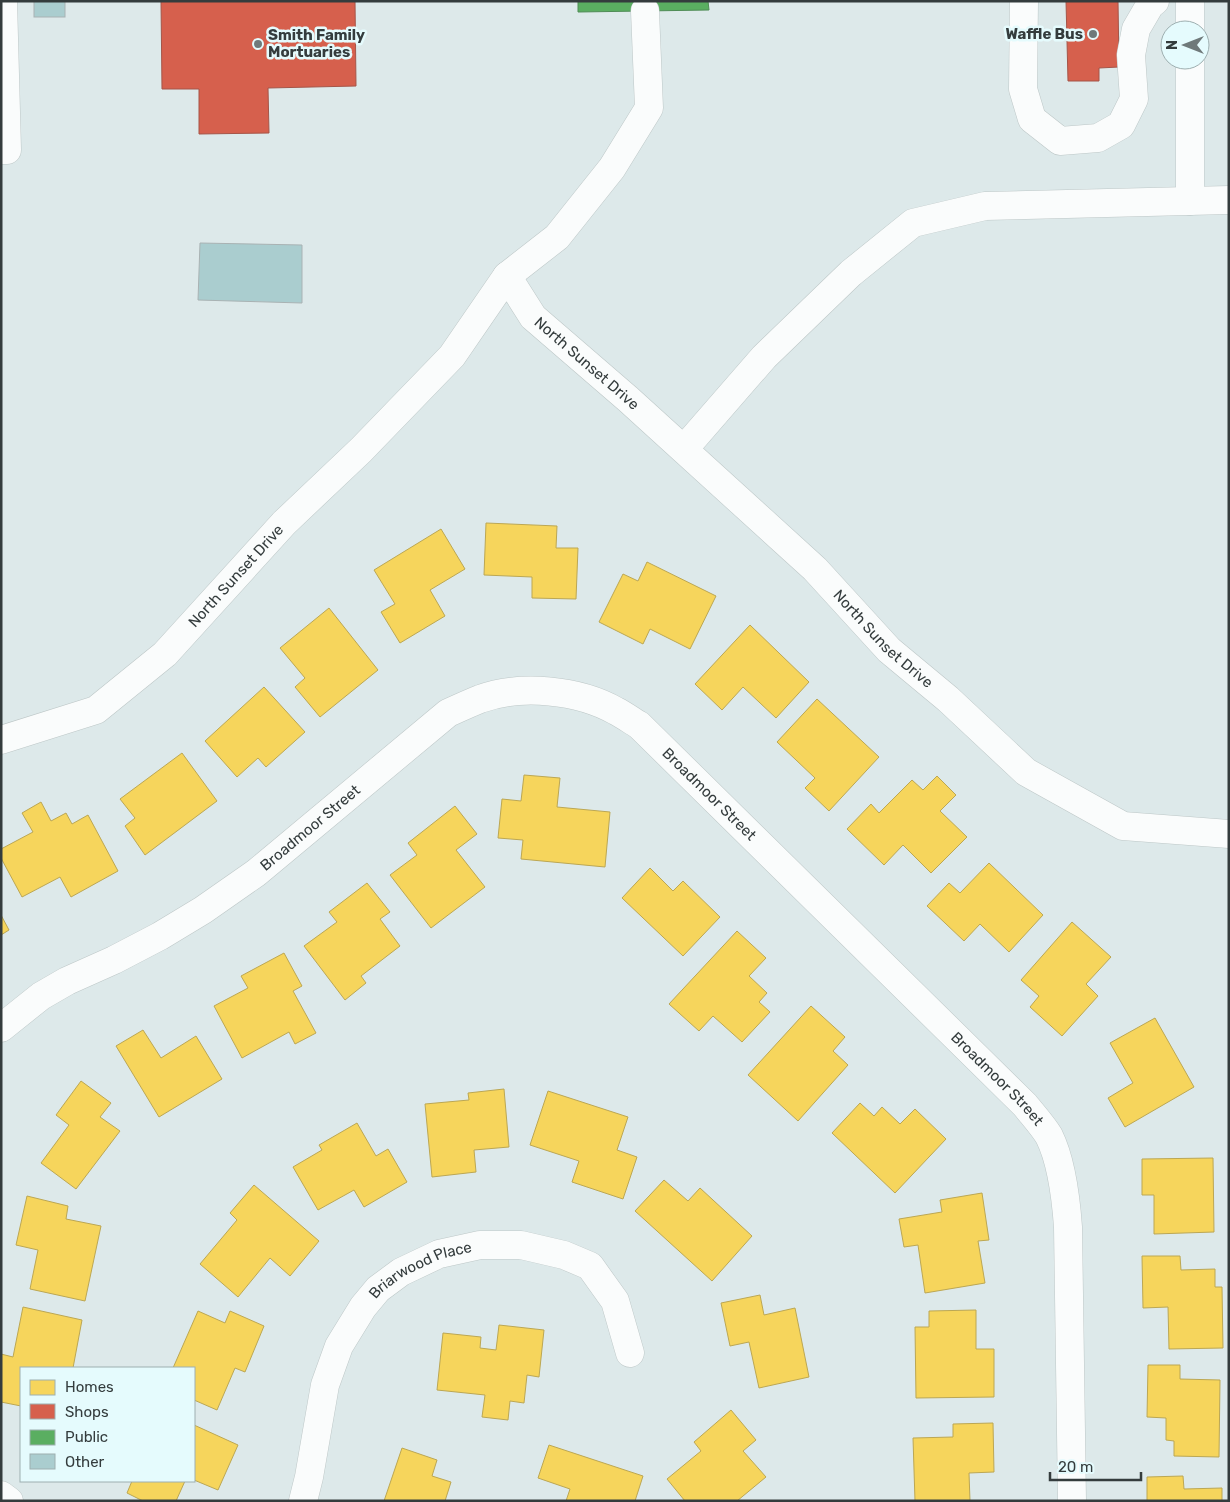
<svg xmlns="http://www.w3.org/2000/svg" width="1230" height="1502" viewBox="0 0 1230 1502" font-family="Rubik,sans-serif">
  <rect width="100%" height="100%" fill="#dde9ea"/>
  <g fill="#f6d55c" stroke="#bca753">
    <path d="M486,523L557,526L556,548H578L576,599L532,598V577L484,575Z"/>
    <path d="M441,529L465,569L430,590L445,616L400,643L381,612L395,604L374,570Z"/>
    <path d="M647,562L716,596L690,649L650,629L643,644L599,622L623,574L638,581Z"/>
    <path d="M329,608L378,670L320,717L295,687L305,678L280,648Z"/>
    <path d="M750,625L809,682L776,718L743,687L722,710L695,684Z"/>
    <path d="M264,687L305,732L266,767L258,758L237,777L205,741Z"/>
    <path d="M817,699L879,757L829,811L805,788L815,778L777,742Z"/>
    <path d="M182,753L217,801L145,855L125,826L135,818L120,799Z"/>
    <path d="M524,775L560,778L557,807L610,812L605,867L521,859L523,840L498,838L502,799L521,801Z"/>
    <path d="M937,776L956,795L940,811L967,837L931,873L903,845L884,865L847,829L871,804L879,813L912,780L923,790Z"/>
    <path d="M41,802L51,821L66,813L72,824L88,815L118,871L71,897L60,877L22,897L1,858V849L33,832L22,813Z"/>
    <path d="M455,806L477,834L456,850L485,887L431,928L390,875L417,855L408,843Z"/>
    <path d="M989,863L1043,915L1009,952L980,924L964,941L927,906L949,883L960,893Z"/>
    <path d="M650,868L673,891L683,881L720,917L683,956L622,898Z"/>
    <path d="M367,883L390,912L380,919L400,946L361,976L366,983L345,1000L304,946L337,922L329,912Z"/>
    <path d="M1,915L9,930L1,935Z"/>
    <path d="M1072,922L1111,957L1086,984L1098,996L1062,1036L1030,1007L1039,996L1021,980Z"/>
    <path d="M737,931L766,958L749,976L767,993L759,1002L770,1012L742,1042L713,1016L699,1031L669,1004Z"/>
    <path d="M284,953L302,986L293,991L316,1033L295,1044L289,1032L242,1058L214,1006L248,988L241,976Z"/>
    <path d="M811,1006L845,1037L833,1051L848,1065L798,1121L748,1075Z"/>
    <path d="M1155,1018L1194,1087L1125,1127L1108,1098L1133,1083L1110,1043Z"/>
    <path d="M143,1030L161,1058L196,1036L222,1079L159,1117L116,1046Z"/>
    <path d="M81,1081L111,1103L100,1117L120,1131L76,1189L41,1163L69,1125L56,1115Z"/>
    <path d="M504,1089L509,1147L474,1150L476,1172L432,1177L425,1104L469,1100L468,1093Z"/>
    <path d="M548,1091L628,1117L617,1150L637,1157L623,1199L572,1182L579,1161L530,1145Z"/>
    <path d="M860,1103L874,1116L882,1107L900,1124L915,1109L946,1139L895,1193L832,1133Z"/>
    <path d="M357,1123L376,1156L388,1149L407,1182L364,1207L354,1190L318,1210L293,1167L322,1150L319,1145Z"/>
    <path d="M1213,1158L1214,1232L1154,1234V1195H1142V1159Z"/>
    <path d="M664,1180L688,1201L700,1188L752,1236L712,1281L635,1211Z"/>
    <path d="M254,1185L319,1241L290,1276L270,1258L238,1297L200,1264L237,1220L230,1213Z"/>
    <path d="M982,1193L989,1240L978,1241L985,1283L925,1293L918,1245L904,1247L899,1219L942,1212L940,1200Z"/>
    <path d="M27,1196L68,1206L66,1219L101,1226L85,1301L30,1289L38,1250L16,1245Z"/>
    <path d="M1142,1256H1180L1181,1270L1215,1269V1287H1222L1223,1348L1169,1349L1168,1307L1143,1308Z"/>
    <path d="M760,1295L764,1315L795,1308L809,1377L759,1388L749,1342L730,1346L721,1303Z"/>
    <path d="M23,1307L82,1320L73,1368H21V1406L1,1402V1354L13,1357Z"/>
    <path d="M976,1310V1349H994V1397L916,1398L915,1327H929V1311Z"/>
    <path d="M198,1311L225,1323L230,1311L264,1326L245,1372L235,1368L217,1410L194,1400V1368H173Z"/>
    <path d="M499,1325L544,1330L539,1377L527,1375L524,1403L510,1401L508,1420L482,1417L485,1395L437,1390L443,1333L481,1337L480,1348L496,1350Z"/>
    <path d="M1148,1365H1180V1379L1220,1380L1219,1457L1174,1456V1441L1166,1440V1418L1147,1417Z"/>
    <path d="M731,1410L756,1440L743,1451L766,1477L737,1501H685L667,1479L701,1451L694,1442Z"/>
    <path d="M993,1423L994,1472L969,1473L970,1501H915L913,1438L953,1437V1424Z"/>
    <path d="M194,1425L238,1445L218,1490L194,1480Z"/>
    <path d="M549,1445L643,1476L635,1501H566L570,1489L538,1478Z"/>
    <path d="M402,1448L437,1460L432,1476L451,1482L445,1501H384Z"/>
    <path d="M1183,1476L1184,1489L1222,1488V1501H1147V1477Z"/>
    <path d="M132,1481H185L176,1501H143L127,1493Z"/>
  </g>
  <g fill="#d6604d" stroke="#a55548">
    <path d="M161,1H355L356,86L268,88L269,133L199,134V89H162Z"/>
    <path d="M1066,1H1118L1119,67L1099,68V81H1068Z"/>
  </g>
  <path fill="#5aae61" stroke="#4f8c56" d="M578,1H708L709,10L578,12Z"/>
  <g fill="#aacdcf" stroke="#a9b2b3">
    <rect x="34" y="1" width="31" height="16"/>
    <path d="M200,243L302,245V303L198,300Z"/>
  </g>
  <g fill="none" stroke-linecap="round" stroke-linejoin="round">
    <g stroke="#bdc7c7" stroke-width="29">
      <g id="minor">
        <path d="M1024,1L1023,89L1032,119L1060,141L1098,138L1121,125L1134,99L1131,55L1136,29L1150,5L1155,1"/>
        <path d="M1190,1V30"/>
        <path d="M1190,60V201"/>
        <path d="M1,150H7L3,1"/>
        <path d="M507,276L557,237L612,168L649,108L645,11"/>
        <path d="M684,449L764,357L851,273L913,223L985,206L1229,200"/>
        <path id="s1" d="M1,740L96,710L165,654L284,523L361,450L452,356L507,276L533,317L628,399L815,569L889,650L948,699L1026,772L1123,826L1229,834"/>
        <path id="s2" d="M1,1028L41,996L67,981L114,960L160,936L203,910L256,873L448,713C459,708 470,703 480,699C521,684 579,690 616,711C624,715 632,721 639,725L1025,1105C1033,1115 1043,1126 1049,1136C1062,1162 1066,1199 1068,1227L1072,1501"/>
        <path d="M1,1495L9,1501"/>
        <path id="s3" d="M303,1501L309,1477L325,1385L339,1346L363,1307L378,1289L401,1272L439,1254L480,1245H521L564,1255L590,1266L615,1301L630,1353"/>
      </g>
    </g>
    <use href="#minor" stroke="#fafcfc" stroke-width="28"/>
  </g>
  <g fill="#6f797a" stroke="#e5fbfd" stroke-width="2">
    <circle cx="1093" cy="34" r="5"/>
    <circle cx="258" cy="44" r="5"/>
  </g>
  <g text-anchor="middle" stroke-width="5" stroke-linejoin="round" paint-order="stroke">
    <g font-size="15" font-weight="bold" fill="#343c3d" stroke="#e5fbfd" text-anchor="end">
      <text x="1083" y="39">Waffle Bus</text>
      <text x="268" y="40" text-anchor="start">Smith Family<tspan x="268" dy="17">Mortuaries</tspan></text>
    </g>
    <g font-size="15" fill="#343c3d" stroke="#e5fbfd">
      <text dy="5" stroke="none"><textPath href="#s1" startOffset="819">North Sunset Drive</textPath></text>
      <text dy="5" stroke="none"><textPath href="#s1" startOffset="294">North Sunset Drive</textPath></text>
      <text dy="5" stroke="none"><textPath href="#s1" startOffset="1224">North Sunset Drive</textPath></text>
      <text dy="5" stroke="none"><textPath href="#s2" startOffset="850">Broadmoor Street</textPath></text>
      <text dy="5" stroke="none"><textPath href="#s2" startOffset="370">Broadmoor Street</textPath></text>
      <text dy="5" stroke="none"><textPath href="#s2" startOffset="1255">Broadmoor Street</textPath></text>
      <text dy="5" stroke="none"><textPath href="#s3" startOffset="276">Briarwood Place</textPath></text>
    </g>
  </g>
  <rect width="1230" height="1502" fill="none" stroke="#343c3d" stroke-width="5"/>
  <rect x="20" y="1367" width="175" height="115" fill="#e5fbfd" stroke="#9eafb0"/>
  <rect x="30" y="1380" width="25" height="15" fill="#f6d55c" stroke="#9eafb0"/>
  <text x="65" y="1392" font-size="15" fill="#343c3d">Homes</text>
  <rect x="30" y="1404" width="25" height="15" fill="#d6604d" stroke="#9eafb0"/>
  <text x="65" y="1417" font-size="15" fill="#343c3d">Shops</text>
  <rect x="30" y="1430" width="25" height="15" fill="#5aae61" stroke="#9eafb0"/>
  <text x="65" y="1442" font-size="15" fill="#343c3d">Public</text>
  <rect x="30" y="1454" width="25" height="15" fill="#aacdcf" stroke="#9eafb0"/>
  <text x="65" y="1467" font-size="15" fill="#343c3d">Other</text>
  <g transform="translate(1185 45) rotate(270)"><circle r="24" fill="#e5fbfd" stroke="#9eafb0"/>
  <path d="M0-4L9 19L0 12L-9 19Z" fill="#6f797a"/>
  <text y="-8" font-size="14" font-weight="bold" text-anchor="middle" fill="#343c3d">N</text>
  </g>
  <path d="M1050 1472v8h91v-8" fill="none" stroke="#343c3d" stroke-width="2.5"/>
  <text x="1058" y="1472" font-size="15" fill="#343c3d" stroke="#e5fbfd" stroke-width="4" paint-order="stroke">20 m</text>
</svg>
